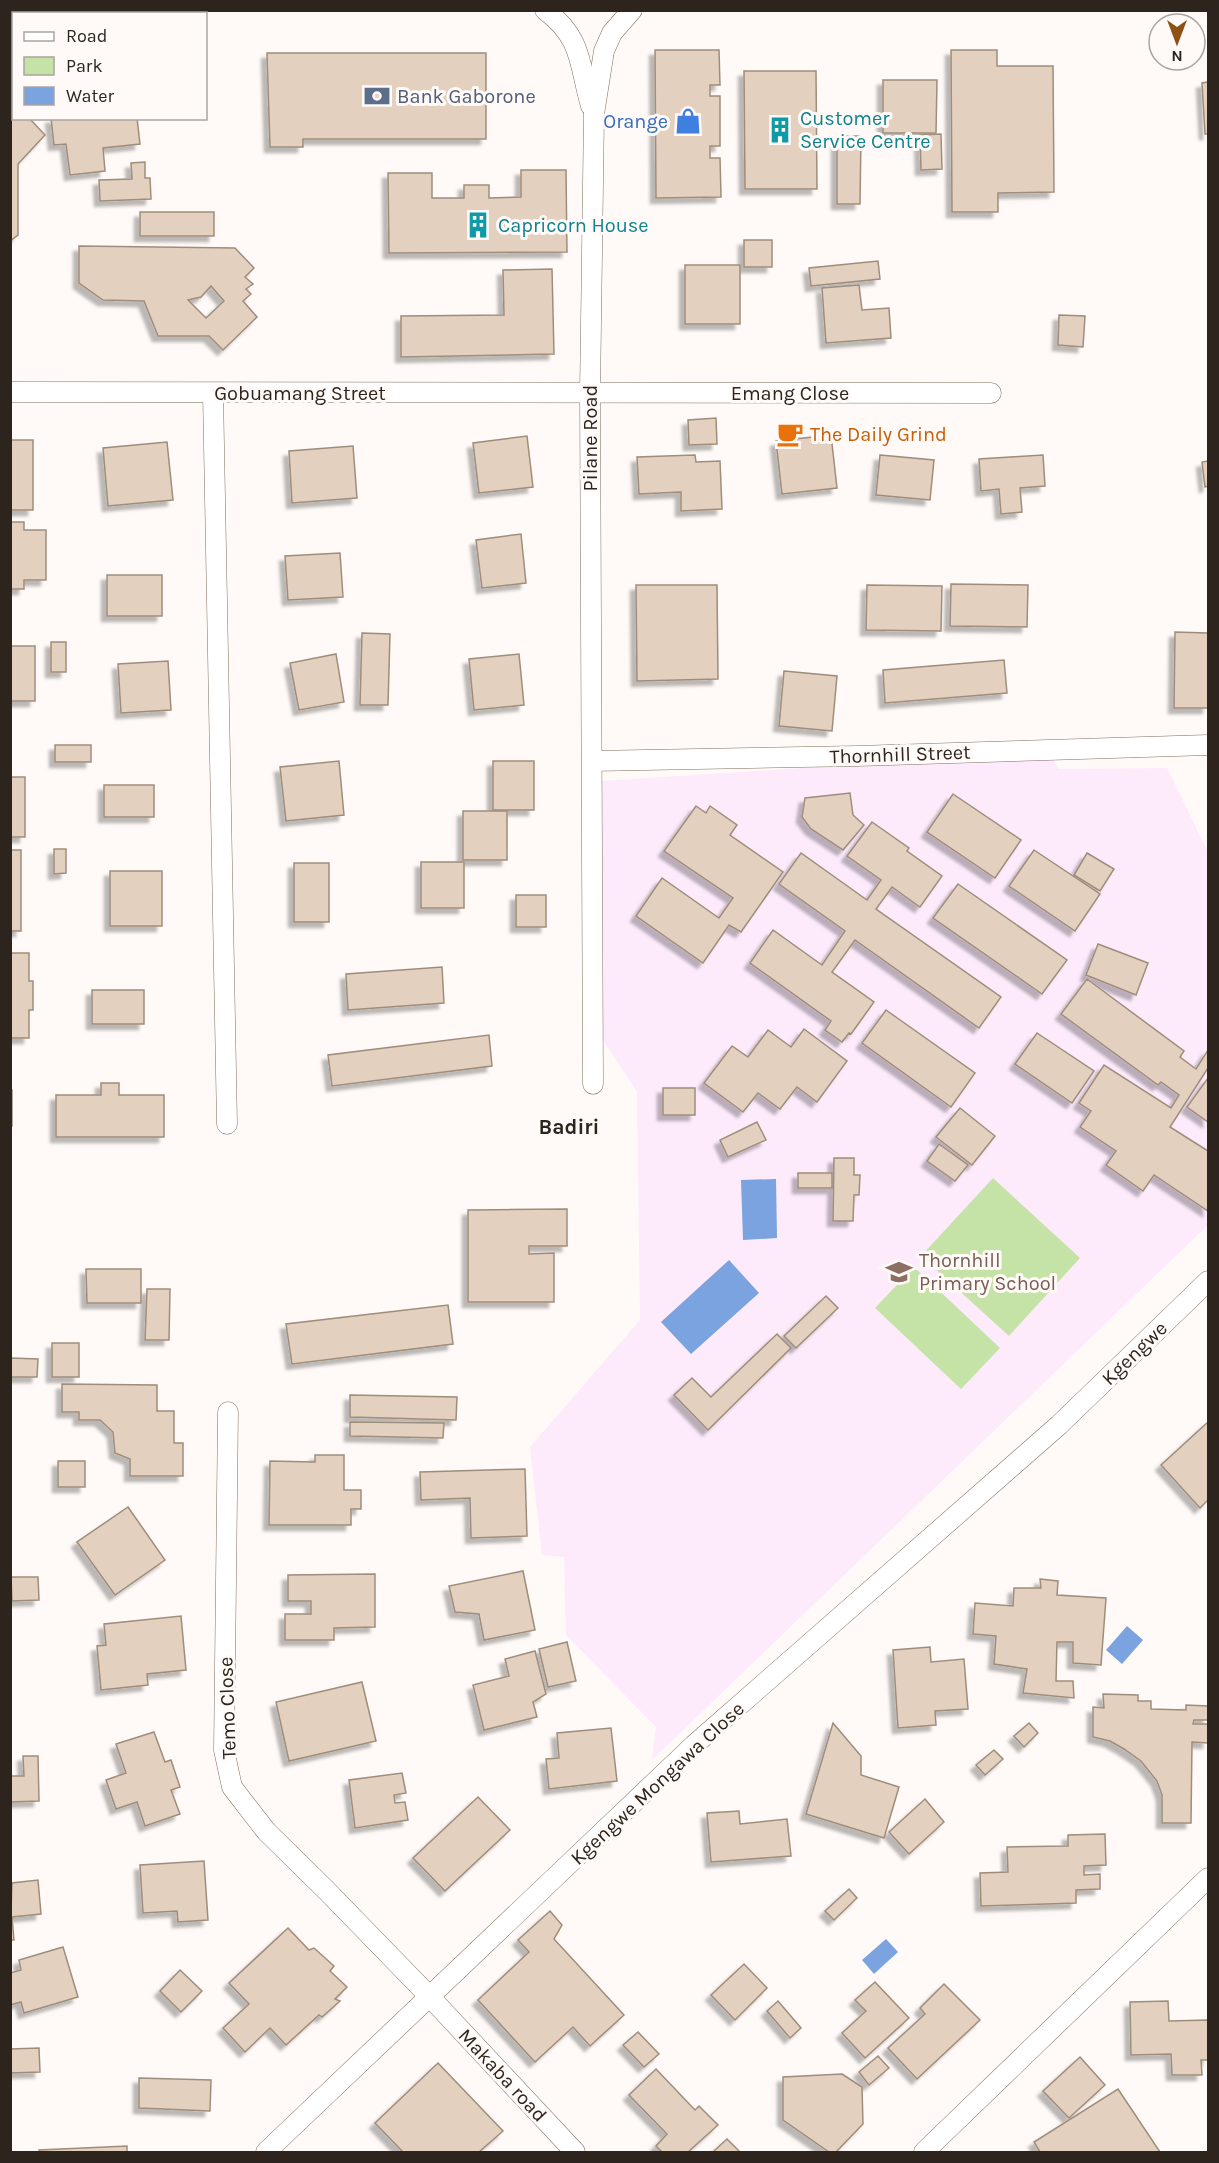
<svg xmlns="http://www.w3.org/2000/svg" width="1219" height="2163" viewBox="0 0 1219 2163" font-family="Karla,sans-serif">
  <defs>
    <filter id="shadow"><feDropShadow dx="-5.5" dy="5.5" stdDeviation="1.5" flood-color="#0004"/></filter>
  </defs>
  <rect width="100%" height="100%" fill="#fffaf7"/>
  <path fill="#fdebfc" d="M1044,740L1058,769L1167,768L1208,852V1225L652,1760L656,1727L566,1635L564,1557L542,1555L530,1447L640,1320L637,1092L587,1016L584,782L897,762L948,750Z"/>
  <g fill="#c5e3a6">
    <path d="M993,1178L1080,1258L1009,1336L921,1256Z"/>
    <path d="M914,1267L1000,1348L961,1389L875,1308Z"/>
  </g>
  <g fill="#7aa3df">
    <path d="M776,1179L777,1238L743,1240L741,1180Z"/>
    <path d="M729,1260L759,1293L691,1354L661,1322Z"/>
    <path d="M1127,1626L1143,1640L1122,1664L1106,1650Z"/>
    <path d="M886,1939L898,1952L874,1974L862,1960Z"/>
  </g>
  <g fill="#e4d0be" stroke="#9f8d7c" stroke-width="1.5" fill-rule="evenodd" filter="url(#shadow)">
    <path d="M655,50H719L720,85H710V96H720V146H710V158H720L721,197L656,198Z"/>
    <path d="M951,50H997V66H1053L1054,192L998,193V212H952Z"/>
    <path d="M267,53H486V139H303V147H270Z"/>
    <path d="M744,71H816L817,189H745Z"/>
    <path d="M883,80H937L936,133H883Z"/>
    <path d="M1208,82V134H1205L1202,83Z"/>
    <path d="M14,115V118H29L45,135L18,164V235L10,241V119Z"/>
    <path d="M51,118H137L140,144L103,148L105,171L70,175L66,144L54,145Z"/>
    <path d="M941,134L942,169L921,170L920,135Z"/>
    <path d="M837,136H861L860,204H837Z"/>
    <path d="M145,162V178H150L151,199L100,201L99,180L132,179L131,163Z"/>
    <path d="M521,170H566L567,252L389,253L388,173H432V198H464V185H489V198L521,197Z"/>
    <rect x="140" y="212" width="74" height="24"/>
    <rect x="744" y="240" width="28" height="27"/>
    <path d="M79,246L235,248L254,268L245,277L253,284L246,289L251,294L243,301L257,317L223,350L209,336H158L144,301L103,300L79,283ZM211,286L224,301L206,318L188,300L201,297Z"/>
    <path d="M878,261L880,279L811,286L809,268Z"/>
    <rect x="685" y="265" width="55" height="59"/>
    <path d="M552,269L554,354L401,357V316L504,315L503,270Z"/>
    <path d="M859,285L862,310L889,308L891,338L826,343L822,288Z"/>
    <path d="M1059,315L1085,316L1083,347L1058,345Z"/>
    <path d="M716,418L717,444L689,445L688,420Z"/>
    <path d="M831,435L837,488L782,494L776,441Z"/>
    <path d="M527,436L533,487L479,493L473,443Z"/>
    <rect x="10" y="440" width="23" height="70"/>
    <path d="M167,442L173,500L108,506L103,448Z"/>
    <path d="M353,446L357,498L292,503L289,451Z"/>
    <path d="M695,455L696,462L720,461L722,509L681,511V492L639,494L637,457Z"/>
    <path d="M880,455L934,460L930,500L876,495Z"/>
    <path d="M1043,455L1045,486L1020,488L1022,512L1001,514L999,489L981,491L979,459Z"/>
    <path d="M1208,461V486L1205,487L1202,462Z"/>
    <path d="M10,522H24V530H46V580H24V589H10Z"/>
    <path d="M521,534L526,583L482,588L476,540Z"/>
    <path d="M340,553L343,597L288,600L285,556Z"/>
    <rect x="107" y="575" width="55" height="41"/>
    <path d="M951,584L1028,585L1027,627L950,626Z"/>
    <path d="M636,585H717L718,679L637,681Z"/>
    <path d="M867,585L942,586L941,631L866,630Z"/>
    <path d="M1175,632L1208,633V708H1174Z"/>
    <path d="M362,633L390,634L388,705H360Z"/>
    <rect x="51" y="642" width="15" height="30"/>
    <rect x="10" y="646" width="25" height="55"/>
    <path d="M336,654L344,702L299,710L290,663Z"/>
    <path d="M519,654L524,705L474,710L469,659Z"/>
    <path d="M1004,660L1007,693L885,703L883,670Z"/>
    <path d="M168,661L171,710L121,713L118,664Z"/>
    <path d="M784,671L837,676L832,731L779,726Z"/>
    <rect x="55" y="745" width="36" height="17"/>
    <path d="M339,761L344,815L286,821L280,767Z"/>
    <rect x="493" y="761" width="41" height="49"/>
    <rect x="10" y="777" width="15" height="60"/>
    <rect x="104" y="785" width="50" height="32"/>
    <path d="M850,793L853,815L864,825L843,850L811,829L802,817L805,798Z"/>
    <path d="M953,794L1021,840L995,878L927,832Z"/>
    <path d="M696,806L706,813L710,806L737,825L730,835L783,872L741,932L729,925L703,963L636,916L662,878L719,918L733,898L664,851Z"/>
    <rect x="463" y="811" width="44" height="49"/>
    <path d="M872,822L909,848L907,851L942,876L920,907L892,887L876,909L1001,997L979,1028L855,940L832,972L874,1002L851,1034L849,1033L842,1042L825,1030L831,1021L750,963L773,930L822,965L845,931L779,884L801,853L867,900L881,880L847,856Z"/>
    <path d="M54,849H66V873L54,874Z"/>
    <rect x="10" y="850" width="11" height="81"/>
    <path d="M1034,850L1100,894L1075,931L1009,886Z"/>
    <path d="M1087,853L1114,869L1100,891L1074,875Z"/>
    <rect x="421" y="862" width="43" height="46"/>
    <rect x="294" y="863" width="35" height="59"/>
    <rect x="110" y="871" width="52" height="55"/>
    <path d="M958,884L1067,960L1042,994L933,918Z"/>
    <rect x="516" y="895" width="30" height="32"/>
    <path d="M1098,944L1148,963L1136,995L1086,975Z"/>
    <path d="M10,953H29V981H33V1010H29V1038H10Z"/>
    <path d="M442,967L444,1003L348,1010L346,974Z"/>
    <path d="M1087,979L1184,1051L1180,1057L1196,1069L1208,1050V1068L1170,1127L1208,1151V1211L1154,1175L1143,1191L1106,1165L1116,1151L1080,1127L1091,1111L1079,1103L1104,1065L1171,1108L1179,1095L1161,1082L1158,1085L1061,1014Z"/>
    <rect x="92" y="990" width="52" height="34"/>
    <path d="M886,1010L975,1073L951,1107L862,1043Z"/>
    <path d="M804,1029L847,1061L817,1102L797,1087L780,1109L758,1093L743,1112L704,1083L732,1046L748,1057L768,1030L791,1047Z"/>
    <path d="M1037,1033L1094,1071L1072,1103L1015,1064Z"/>
    <path d="M489,1035L492,1066L332,1086L328,1055Z"/>
    <path d="M1208,1078V1122L1187,1107Z"/>
    <path d="M101,1083H119V1095H164V1137H56V1095H101Z"/>
    <rect x="663" y="1088" width="32" height="27"/>
    <rect x="10" y="1090" width="2" height="36"/>
    <path d="M960,1108L995,1136L972,1165L936,1137Z"/>
    <path d="M757,1122L766,1140L728,1157L720,1140Z"/>
    <path d="M939,1144L968,1165L955,1181L927,1161Z"/>
    <path d="M834,1158H854V1175H860L859,1195H854L853,1221H833Z"/>
    <rect x="798" y="1173" width="34" height="15"/>
    <path d="M567,1209V1246H529V1254L554,1253V1302H468V1210Z"/>
    <path d="M86,1269H141V1303H87Z"/>
    <path d="M147,1289H170L169,1340H145Z"/>
    <path d="M826,1296L838,1308L796,1348L784,1336Z"/>
    <path d="M448,1305L453,1344L292,1364L286,1324Z"/>
    <path d="M777,1334L791,1348L708,1430L674,1395L692,1378L711,1397Z"/>
    <rect x="52" y="1343" width="27" height="34"/>
    <path d="M11,1358L38,1359L37,1377H11Z"/>
    <path d="M62,1384L157,1385V1411H174V1443H183V1476H130V1459L115,1453L113,1432L100,1420H79V1412H62Z"/>
    <path d="M350,1395L457,1397L456,1420L350,1417Z"/>
    <path d="M350,1422L444,1423L443,1438L350,1436Z"/>
    <path d="M1208,1422V1500L1200,1508L1161,1465Z"/>
    <path d="M315,1455H344V1490H361V1509H351V1525H269L270,1461L315,1462Z"/>
    <rect x="58" y="1461" width="27" height="26"/>
    <path d="M525,1469L527,1536L471,1538L470,1498L421,1500L420,1472Z"/>
    <path d="M128,1507L165,1560L115,1595L77,1542Z"/>
    <path d="M523,1571L535,1630L484,1640L479,1614L455,1612L449,1586Z"/>
    <path d="M375,1574V1627L334,1628V1640H285V1614H311V1601H288V1575Z"/>
    <path d="M11,1577H38L39,1600L12,1601Z"/>
    <path d="M1040,1579L1058,1581L1057,1595L1106,1598L1101,1665L1073,1663V1642H1057L1056,1681H1073L1074,1698L1023,1693L1027,1669L994,1664L996,1636L973,1634L975,1603L1013,1606L1014,1588H1041Z"/>
    <path d="M181,1616L186,1670L147,1674L148,1685L101,1690L97,1646L106,1645L104,1624Z"/>
    <path d="M567,1642L576,1681L548,1687L539,1649Z"/>
    <path d="M930,1647L931,1662L964,1659L968,1709L935,1711L936,1725L898,1728L893,1650Z"/>
    <path d="M535,1651L546,1694L533,1702L537,1717L484,1730L473,1685L509,1676L505,1659Z"/>
    <path d="M362,1682L376,1741L289,1761L276,1702Z"/>
    <path d="M1103,1694L1138,1695V1701H1151V1709L1186,1710V1705L1208,1706V1720H1194L1193,1724H1208V1743L1192,1742L1191,1823H1162V1795L1157,1781L1141,1761L1124,1749L1110,1741L1093,1737V1707L1104,1708Z"/>
    <path d="M833,1723L861,1756V1775L899,1787L884,1838L806,1814Z"/>
    <path d="M1029,1723L1038,1733L1024,1747L1014,1736Z"/>
    <path d="M611,1728L617,1781L549,1789L546,1759L559,1758L557,1733Z"/>
    <path d="M154,1732L165,1762L171,1760L180,1787L171,1790L180,1814L145,1826L137,1802L116,1809L106,1780L126,1773L116,1744Z"/>
    <path d="M994,1750L1003,1759L985,1775L976,1765Z"/>
    <path d="M23,1756H38L39,1801L10,1802V1776H24Z"/>
    <path d="M402,1773L406,1793L394,1795L395,1803L405,1802L408,1820L355,1828L349,1780Z"/>
    <path d="M478,1797L510,1830L445,1891L413,1858Z"/>
    <path d="M925,1799L944,1822L909,1854L889,1832Z"/>
    <path d="M739,1811L740,1824L787,1819L791,1856L711,1862L707,1813Z"/>
    <path d="M1105,1834L1106,1865L1084,1866V1875L1100,1874V1889L1076,1890V1903L981,1906L980,1873L1008,1872L1007,1847L1068,1846V1835Z"/>
    <path d="M204,1861L208,1920L178,1922L177,1911L143,1913L140,1865Z"/>
    <path d="M38,1880L41,1914L12,1917L14,1940H10L12,1883Z"/>
    <path d="M849,1889L857,1898L834,1920L825,1911Z"/>
    <path d="M550,1911L562,1925L554,1939L624,2015L590,2046L573,2027L535,2062L478,2000L529,1952L518,1940Z"/>
    <path d="M288,1928L309,1950L314,1948L334,1966L330,1971L347,1987L335,1999L340,2001L322,2017L319,2015L286,2045L270,2028L245,2052L223,2028L249,2004L229,1983Z"/>
    <path d="M63,1947L78,1997L24,2013L21,2002L10,2005V1973L21,1970L19,1960Z"/>
    <path d="M744,1964L767,1988L735,2020L711,1995Z"/>
    <path d="M180,1970L202,1991L181,2012L160,1991Z"/>
    <path d="M875,1982L909,2018L865,2058L842,2033L866,2011L855,2000Z"/>
    <path d="M944,1984L980,2020L917,2079L888,2048L925,2014L920,2008Z"/>
    <path d="M778,2001L801,2028L790,2038L767,2011Z"/>
    <path d="M1168,2001L1169,2021L1208,2020V2060H1201L1202,2075H1172L1171,2054L1131,2055L1130,2002Z"/>
    <path d="M638,2032L659,2054L644,2067L623,2045Z"/>
    <path d="M39,2048L40,2072L10,2073V2049Z"/>
    <path d="M878,2056L889,2068L869,2085L859,2072Z"/>
    <path d="M1080,2057L1105,2085L1069,2118L1043,2091Z"/>
    <path d="M438,2063L503,2131L479,2152H403L375,2123Z"/>
    <path d="M656,2069L695,2110L699,2106L718,2125L688,2152H662L656,2146L667,2134L629,2095Z"/>
    <path d="M842,2074L862,2087L863,2124L836,2152H829L783,2120V2077Z"/>
    <path d="M139,2078L211,2080L210,2111L139,2108Z"/>
    <path d="M1118,2089L1160,2152H1040L1034,2142Z"/>
    <path d="M727,2139L740,2152H713Z"/>
    <path d="M127,2146V2152H40L39,2150Z"/>
  </g>
  <g fill="none" stroke-linecap="round" stroke-linejoin="round">
    <g stroke="#816f5f" stroke-width="21">
      <g id="street">
        <path d="M545,10C583,38 579,65 591,106"/>
        <path d="M10,392L991,393"/>
        <path d="M213,393L227,1124"/>
        <path d="M592,761L857,756L1208,745"/>
        <path d="M593,1084L590,393L594,114L604,51L612,33L632,10"/>
        <path d="M228,1412L224,1750L232,1787L266,1831L327,1891L430,1997L575,2152"/>
        <path d="M266,2152L694,1745L1059,1425L1208,1281"/>
        <path d="M924,2152L1208,1878"/>
      </g>
    </g>
    <use href="#street" stroke="#fff" stroke-width="20"/>
  </g>
  <defs>
    <g id="bank-bare" transform="scale(2.07)"><path d="M-6-4H6V4H-6ZM0-2.3a2.3 2.3 0 1 0 0 4.6a2.3 2.3 0 1 0 0-4.6Z" fill="#5c6f8a" stroke="#fffaf7" stroke-width="2.5" paint-order="stroke"/></g>
    <g id="shop-bare" transform="scale(2.07)"><path d="M-5-2.5h2.3a2.7 3.5 0 0 1 5.4 0H5L5.5 6h-11ZM-1.5-2.5h3a1.5 2.3 0 0 0-3 0Z" fill="#3f7fe0" stroke="#fffaf7" stroke-width="2.5" paint-order="stroke"/></g>
    <g id="building-bare" transform="scale(2.07)"><path d="M-4-6H4V6H1V3H-1V6H-4ZM-2.5-4.3h1.7v1.8h-1.7ZM.8-4.3h1.7v1.8H.8ZM-2.5-1h1.7V.8h-1.7ZM.8-1h1.7V.8H.8Z" fill="#0f9aa8" stroke="#fffaf7" stroke-width="2.5" paint-order="stroke"/></g>
    <g id="cafe-bare" transform="scale(2.07)"><path d="M-5.5-4.5H6V0H3Q3 3.5 0 3.5H-2.5Q-5.5 3.5-5.5 0ZM3-3.2v2h1.7v-2ZM-6 4.5H4V6H-6Z" fill="#e8710a" stroke="#fffaf7" stroke-width="2.5" paint-order="stroke"/></g>
    <g id="school-bare" transform="scale(2.07)"><path d="M0-5L7-2L0 1L-7-2ZM-4 1L0 2.5L4 1V4Q0 6-4 4Z" fill="#8d6e63" stroke="#fffaf7" stroke-width="2.5" paint-order="stroke"/></g>
  </defs>
  <g fill-rule="evenodd">
    <use href="#bank-bare" x="377" y="96"/>
    <use href="#shop-bare" x="688" y="121"/>
    <use href="#building-bare" x="780" y="130"/>
    <use href="#building-bare" x="478" y="225"/>
    <use href="#cafe-bare" x="790" y="434"/>
    <use href="#school-bare" x="899" y="1272"/>
  </g>
  <g text-anchor="middle" stroke-width="6" stroke-linejoin="round" paint-order="stroke">
    <g font-size="20" fill="#4e5e75" stroke="#fffaf7" text-anchor="start">
      <text x="397" y="103">Bank Gaborone</text>
    </g>
    <g font-size="20" fill="#0d838f" stroke="#fffaf7" text-anchor="start">
      <text x="800" y="125">Customer<tspan x="800" dy="23">Service Centre</tspan></text>
      <text x="498" y="232">Capricorn House</text>
    </g>
    <g font-size="20" fill="#366cbe" stroke="#fffaf7" text-anchor="end">
      <text x="668" y="128">Orange</text>
    </g>
    <g font-size="20" fill="#2c241d" stroke="#fffaf7">
      <text x="300" y="400">Gobuamang Street</text>
      <text x="790" y="400">Emang Close</text>
      <text transform="translate(590 438) rotate(-90)" y="7">Pilane Road</text>
      <text transform="translate(900 754) rotate(-2)" y="7">Thornhill Street</text>
      <text transform="translate(1134 1353) rotate(-44)" y="7">Kgengwe</text>
      <text transform="translate(227 1708) rotate(-92)" y="7">Temo Close</text>
      <text transform="translate(657 1783) rotate(-43)" y="7">Kgengwe Mongawa Close</text>
      <text transform="translate(503 2075) rotate(47)" y="7">Makaba road</text>
    </g>
    <g font-size="20" fill="#c56008" stroke="#fffaf7" text-anchor="start">
      <text x="810" y="441">The Daily Grind</text>
    </g>
    <g font-size="20" fill="#785e54" stroke="#fffaf7" text-anchor="start">
      <text x="919" y="1267">Thornhill<tspan x="919" dy="23">Primary School</tspan></text>
    </g>
    <g font-size="21" font-weight="bold" fill="#2c241d" stroke="#fffaf7">
      <text x="569" y="1134">Badiri</text>
    </g>
  </g>
  <rect width="1219" height="2163" fill="none" stroke="#2c241d" stroke-width="24"/>
  <rect x="12" y="12" width="195" height="108" fill="#fffaf7" stroke="#aba4a0" stroke-width="1.5"/>
  <rect x="24" y="32" width="30" height="9" fill="#ffffff" stroke="#aba4a0" stroke-width="1.5"/>
  <text x="66" y="42" font-size="18" fill="#2c241d">Road</text>
  <rect x="24" y="57" width="30" height="18" fill="#c5e3a6" stroke="#aba4a0" stroke-width="1.5"/>
  <text x="66" y="72" font-size="18" fill="#2c241d">Park</text>
  <rect x="24" y="87" width="30" height="18" fill="#7aa3df" stroke="#aba4a0" stroke-width="1.5"/>
  <text x="66" y="102" font-size="18" fill="#2c241d">Water</text>
  <g transform="translate(1177 42) rotate(180)"><circle r="28" fill="#fffaf7" stroke="#aba4a0" stroke-width="1.5"/>
  <path d="M0-4.5L10 22L0 15L-10 22Z" fill="#8d5111"/>
  <text y="-9" font-size="16" font-weight="bold" text-anchor="middle" fill="#2c241d">N</text>
  </g>
</svg>
